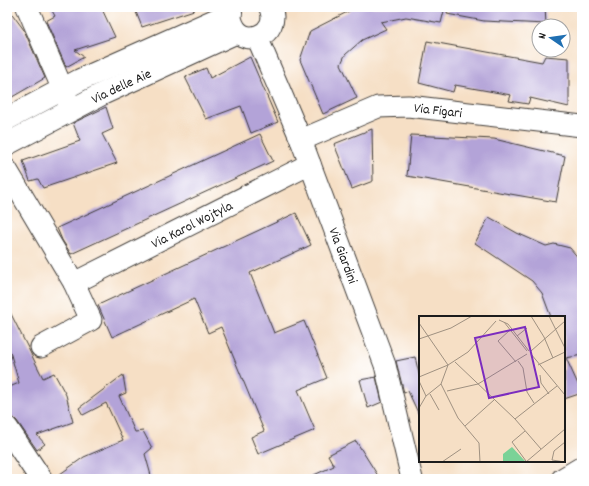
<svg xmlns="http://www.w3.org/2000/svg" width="589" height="486" viewBox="0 0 589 486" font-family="Dekko,sans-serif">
  <rect width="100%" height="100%" fill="#fff"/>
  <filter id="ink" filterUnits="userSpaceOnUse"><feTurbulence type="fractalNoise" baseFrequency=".025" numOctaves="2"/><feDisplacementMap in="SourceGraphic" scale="8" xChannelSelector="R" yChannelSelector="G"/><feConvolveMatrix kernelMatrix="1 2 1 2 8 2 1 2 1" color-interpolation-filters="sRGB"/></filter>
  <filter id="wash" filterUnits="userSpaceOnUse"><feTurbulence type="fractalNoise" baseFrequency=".012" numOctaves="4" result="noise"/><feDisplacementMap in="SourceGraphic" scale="16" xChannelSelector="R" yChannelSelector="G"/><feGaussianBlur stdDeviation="0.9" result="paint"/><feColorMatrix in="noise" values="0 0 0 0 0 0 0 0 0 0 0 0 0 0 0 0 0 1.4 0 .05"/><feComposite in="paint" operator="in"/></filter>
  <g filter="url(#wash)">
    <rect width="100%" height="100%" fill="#f6dfc5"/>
    <g id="blocks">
      <g fill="#b3a3d8">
        <path d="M7,7L24,30L45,78L7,100Z"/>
        <path d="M50,7H101L115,37L75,50L84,57L66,67L46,21L55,16Z"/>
        <path d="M134,7H194V10L142,27Z"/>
        <path d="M357,7H445L441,23L406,17L381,22L386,29L362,40L345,55L341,64L357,98L323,114L300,60L310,31Z"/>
        <path d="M448,7H545L546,24L484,21L447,14Z"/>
        <path d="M427,41L542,62L545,56L569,58V107L530,98L528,104L509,101L511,95L455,85L453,92L419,83Z"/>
        <path d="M250,57L278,122L251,133L241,106L206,119L185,77L206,68L210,78Z"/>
        <path d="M106,107L113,129L102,134L117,163L43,188L38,179L30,181L23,161L80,141L73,123Z"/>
        <path d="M372,129L373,181L352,189L334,144Z"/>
        <path d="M260,134L273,161L71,254L62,240L57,228Z"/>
        <path d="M411,135L494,139L565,156L556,202L407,176Z"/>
        <path d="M296,213L311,245L250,273L274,333L304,321L327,378L298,390L315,430L258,454L251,437L264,431L221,327L208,333L194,299L112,337L98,305Z"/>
        <path d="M489,217L517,233L546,246L554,244L570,248L580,260L582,268V355L566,358L582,393L564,399V317H551L542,293L532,281L475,243Z"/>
        <path d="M7,306L43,378L54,373L66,395L73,422L37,435L45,444L37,450L17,421L13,417L7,416V388L19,383L7,341Z"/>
        <path d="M415,357L420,378V417L408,391L404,393L396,361Z"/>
        <path d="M123,375L126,393L119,396L135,432L143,431L152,448L145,454L152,479H53L84,457L123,440L106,403L83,415L79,408Z"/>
        <path d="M376,377L382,402L368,408L360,380Z"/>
        <path d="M356,441L380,479H305L334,466L328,455Z"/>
      </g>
    </g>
  </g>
  <g filter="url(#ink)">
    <use href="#blocks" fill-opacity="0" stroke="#3d3935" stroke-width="1"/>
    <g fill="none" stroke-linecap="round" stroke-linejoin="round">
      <g stroke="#3d3935" stroke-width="23">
        <g id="minor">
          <path d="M27,7L70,106"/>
          <path id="s1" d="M257,37L301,140L385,365L412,479"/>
          <path id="s2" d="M301,140L378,107L408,106L582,126"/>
          <path id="s3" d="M7,170L74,283L310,164"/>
          <path d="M41,347L91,320L74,283"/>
          <path d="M562,479L582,467"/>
        </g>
      </g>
      <g stroke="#3d3935" stroke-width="24">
        <g id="tertiary">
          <path d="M231,20C240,53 283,34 270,7"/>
          <path d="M7,119L80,80L231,13"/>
          <path id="s4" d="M7,144L104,93L237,32"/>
          <path d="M7,428L41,479"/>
        </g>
      </g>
      <use href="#minor" stroke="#fff" stroke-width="21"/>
      <use href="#tertiary" stroke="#fff" stroke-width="22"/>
    </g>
  </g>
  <g text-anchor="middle" stroke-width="4" stroke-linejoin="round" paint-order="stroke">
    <g font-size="14" fill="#1c1c1c" stroke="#fff">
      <text dy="5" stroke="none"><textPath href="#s4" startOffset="128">Via delle Aie</textPath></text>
      <text dy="5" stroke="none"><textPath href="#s2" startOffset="144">Via Figari</textPath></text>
      <text dy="5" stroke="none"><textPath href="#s3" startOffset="263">Via Karol Wojtyla</textPath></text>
      <text dy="5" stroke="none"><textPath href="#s1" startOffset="235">Via Giardini</textPath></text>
    </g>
  </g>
  <g transform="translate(419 316)">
    <rect width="146" height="146" fill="#f6dfc5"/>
    <path d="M93,131L106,145L84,146V138Z" fill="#7ad297"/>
    <path fill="none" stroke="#9f9181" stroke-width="1" d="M112,0L125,21L134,42M130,0L146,32M80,4L89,8L110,35M85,6L108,35M0,7L29,49L0,61M91,14L79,25L97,46M98,20L108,12M0,23L32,12L53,0M112,35L146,5M112,38L146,79M99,45L104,52L108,76L115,87M36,46L96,103L122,133M119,49L146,36M121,59L122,67L130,78M0,65L7,80M22,68L39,102L60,127L61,146M28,75L59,68L108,38M11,78L20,94M0,92L7,80L22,68L29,49L49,36L77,5M96,103L138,70M46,110L75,84M106,115L93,126L107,145M23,146L42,133M107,146L146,113M146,146L133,144L135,135L146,126"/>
    <path fill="#7b2cbf" fill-opacity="0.15" stroke="#7b2cbf" stroke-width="2" d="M106,11L120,71L70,82L56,22Z"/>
    <rect width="146" height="146" fill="none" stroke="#1c1c1c" stroke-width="2"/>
  </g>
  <rect width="589" height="486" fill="none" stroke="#fff" stroke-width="24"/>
  <g transform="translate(551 38) rotate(283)"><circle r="19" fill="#ffffff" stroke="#a4a4a4"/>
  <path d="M0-3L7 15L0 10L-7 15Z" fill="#1f6fb2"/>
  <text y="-6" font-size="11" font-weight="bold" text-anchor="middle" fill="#1c1c1c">N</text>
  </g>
</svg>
